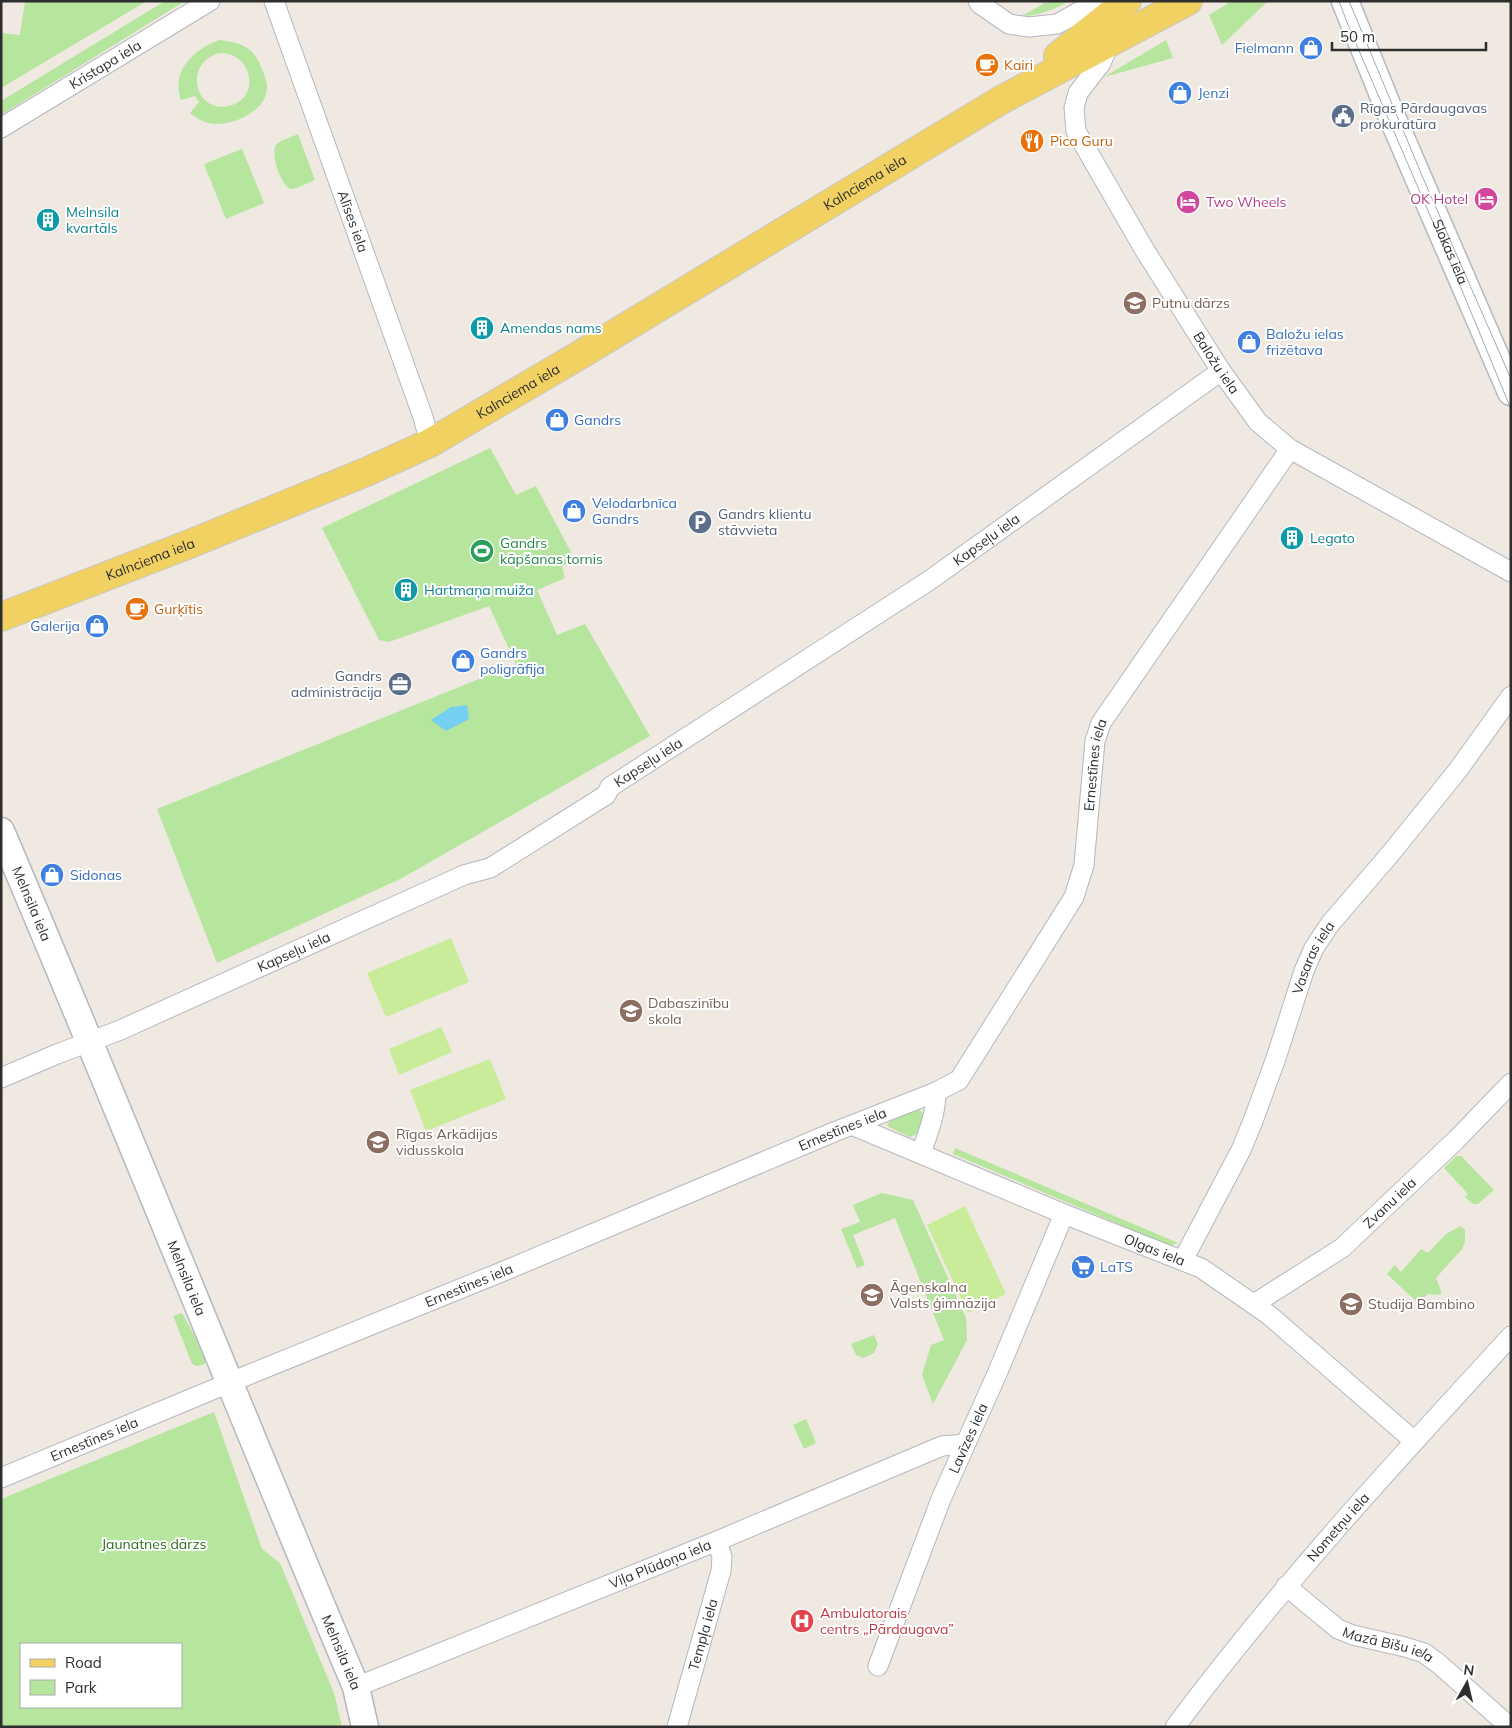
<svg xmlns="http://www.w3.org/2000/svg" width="1512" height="1728" viewBox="0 0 1512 1728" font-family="Mulish,sans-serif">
  <rect width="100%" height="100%" fill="#efe9e1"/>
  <g fill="#b6e59e" fill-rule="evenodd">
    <path d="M25,1H147L1,88V33L20,35Z"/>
    <path d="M165,1H185L1,115V101Z"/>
    <path d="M1048,1H1069C1054,10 1040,15 1022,16Z"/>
    <path d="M1232,1H1268L1222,45L1209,15Z"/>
    <path d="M220,40C242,43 254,47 262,69C264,74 267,81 267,87C267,111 235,125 214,124C205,123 197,119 190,113L199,102L195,96L181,100C170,71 195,48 220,40ZM220,53C254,53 261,100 228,106C194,113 183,62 220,53Z"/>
    <path d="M1166,40L1173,58L1104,77Z"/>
    <path d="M298,134L315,180L297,188L290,189C281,184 270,155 276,145C280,140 292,137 298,134Z"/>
    <path d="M242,149L264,203L226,219L204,164Z"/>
    <path d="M490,448L516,495L536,486L575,560L562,566L565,578L537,590L557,635L585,624L650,736L402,878L217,963L157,809L516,664L489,606L389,642L379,640L322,528Z"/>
    <path d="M914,1110H920L924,1115L916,1135L909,1137L887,1126L889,1122Z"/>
    <path d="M955,1148L1178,1243L1170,1246L953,1154Z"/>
    <path d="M1456,1156H1461L1494,1190L1478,1204H1473L1465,1197L1468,1194L1444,1168Z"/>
    <path d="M882,1193L913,1200L966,1318L967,1340L933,1404L922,1375L931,1345L944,1340L895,1218L853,1235L865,1265L857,1268L841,1229L860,1222L853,1205Z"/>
    <path d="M1461,1226L1465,1230V1242L1462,1249L1436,1278L1441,1291V1295L1428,1294L1418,1303L1387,1274L1395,1265L1401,1272L1421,1249L1428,1253L1446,1234Z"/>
    <path d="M182,1313L194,1335L206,1362L203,1365L196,1366L192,1364L174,1318L173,1316Z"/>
    <path d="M874,1335L878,1344L874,1353L863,1358L856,1355L851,1344Z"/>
    <path d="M214,1412L262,1549L280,1563L334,1693L342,1727H1V1499ZM181,1644V1707H21V1644Z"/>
    <path d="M806,1419L816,1443L804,1449L793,1425Z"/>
  </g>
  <g fill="#c9ec9a">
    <path d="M451,938L469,982L386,1017L367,973Z"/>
    <path d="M441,1027L452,1052L399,1075L389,1049Z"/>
    <path d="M490,1059L506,1099L426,1131L410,1090Z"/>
    <path d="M965,1206L1006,1294L968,1313L927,1225Z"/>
  </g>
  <path fill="#75cff0" d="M467,705L469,719L446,731L431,720L451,707Z"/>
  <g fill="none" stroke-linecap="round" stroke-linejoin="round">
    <g stroke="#b4b7c1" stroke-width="21">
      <g id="street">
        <path id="s1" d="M274,1L423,417L430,443"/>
        <path d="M978,1L980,4L1009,24L1029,27L1057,24L1086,8L1111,1"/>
        <path id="s2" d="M1109,44L1101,63L1078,93L1074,108L1076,131L1144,249L1221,371L1258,422L1290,449L1511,572"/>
        <path id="s3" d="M1,128L210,1"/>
        <path id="s4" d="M1,1078L57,1054L118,1031L464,875L490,868L606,795L610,787L930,580L1221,371"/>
        <path id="s5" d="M854,1126L1064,1214L1201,1268L1269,1315L1414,1441"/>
        <path d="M921,1153C928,1133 936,1114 936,1092"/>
        <path id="s6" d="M1183,1260L1241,1150L1253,1121L1276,1058L1304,971L1314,948L1330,924L1391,853L1458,770L1511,696"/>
        <path id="s7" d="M1254,1304L1342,1248L1456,1140L1511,1083"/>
        <path id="s8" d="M1,1478L248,1375L504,1271L834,1132L936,1092L959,1080L1074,897L1084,865L1095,741L1101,723L1290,449"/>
        <path id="s9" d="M1286,1586L1338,1629L1353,1635L1405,1647L1424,1653L1439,1664L1510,1727"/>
        <path id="s10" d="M878,1666L941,1499L996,1376L1064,1214"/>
        <path id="s11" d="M356,1687L717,1541L942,1446L965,1444"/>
        <path id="s12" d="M677,1727L721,1571L722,1557L717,1541"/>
        <path id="s13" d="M1175,1727C1278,1589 1394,1463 1511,1336"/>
      </g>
    </g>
    <g stroke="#b4b7c1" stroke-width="29">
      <g id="secondary">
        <path id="s14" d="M1345,1L1392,117L1511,392"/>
        <path id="s15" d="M1,831C122,1115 236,1403 356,1687L365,1727"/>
      </g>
    </g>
    <g stroke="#c9c9c9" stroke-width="30">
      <g id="primary">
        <path d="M1058,56L1127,1"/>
        <path id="s16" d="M1,617L192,543L366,472L430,443L578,356L1001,100L1188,1"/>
      </g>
    </g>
    <use href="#street" stroke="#fff" stroke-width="19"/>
    <use href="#secondary" stroke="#fff" stroke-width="26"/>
    <use href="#primary" stroke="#f2d163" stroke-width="28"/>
    <g stroke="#a3a6b8" stroke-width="1">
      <path d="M1339,1L1348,25L1454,271L1511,409"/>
      <path d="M1349,1L1423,178L1511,379"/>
    </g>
  </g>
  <defs>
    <g id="shop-disc" transform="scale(1.25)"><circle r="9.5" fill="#3f7fe0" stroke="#fff"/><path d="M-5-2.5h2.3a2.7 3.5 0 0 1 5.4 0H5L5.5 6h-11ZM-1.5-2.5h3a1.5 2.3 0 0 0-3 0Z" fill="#fff"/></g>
    <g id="cafe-disc" transform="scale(1.25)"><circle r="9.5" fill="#e8710a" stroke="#fff"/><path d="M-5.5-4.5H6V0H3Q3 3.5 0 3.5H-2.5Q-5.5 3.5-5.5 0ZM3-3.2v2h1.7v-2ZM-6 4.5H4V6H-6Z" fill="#fff"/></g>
    <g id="civic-disc" transform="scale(1.25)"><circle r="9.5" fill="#5c6f8a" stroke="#fff"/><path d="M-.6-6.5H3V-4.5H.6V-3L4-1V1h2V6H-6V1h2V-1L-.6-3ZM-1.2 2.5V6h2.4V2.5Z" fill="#fff"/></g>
    <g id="restaurant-disc" transform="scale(1.25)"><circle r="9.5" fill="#e8710a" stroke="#fff"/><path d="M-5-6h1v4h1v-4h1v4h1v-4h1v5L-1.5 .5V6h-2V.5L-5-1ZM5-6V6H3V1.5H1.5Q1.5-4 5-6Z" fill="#fff"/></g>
    <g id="hotel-disc" transform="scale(1.25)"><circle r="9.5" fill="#d1479c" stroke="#fff"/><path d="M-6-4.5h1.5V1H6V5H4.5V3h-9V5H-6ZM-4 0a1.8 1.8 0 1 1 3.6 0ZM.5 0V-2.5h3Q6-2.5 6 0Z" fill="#fff"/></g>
    <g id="building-disc" transform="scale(1.25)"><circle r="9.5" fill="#0f9aa8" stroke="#fff"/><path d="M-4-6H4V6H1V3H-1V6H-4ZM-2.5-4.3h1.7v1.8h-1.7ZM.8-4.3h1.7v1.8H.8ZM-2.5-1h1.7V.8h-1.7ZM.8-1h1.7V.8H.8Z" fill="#fff"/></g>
    <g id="school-disc" transform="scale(1.25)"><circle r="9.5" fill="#8d6e63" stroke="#fff"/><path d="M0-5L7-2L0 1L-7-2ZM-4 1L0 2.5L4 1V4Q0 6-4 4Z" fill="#fff"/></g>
    <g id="parking-disc" transform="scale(1.25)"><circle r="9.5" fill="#5c6f8a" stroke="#fff"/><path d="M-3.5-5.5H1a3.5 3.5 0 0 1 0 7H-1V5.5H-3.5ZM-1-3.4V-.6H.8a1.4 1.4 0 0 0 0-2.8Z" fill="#fff"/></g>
    <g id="stadium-disc" transform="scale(1.25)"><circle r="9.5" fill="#2e9e5b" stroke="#fff"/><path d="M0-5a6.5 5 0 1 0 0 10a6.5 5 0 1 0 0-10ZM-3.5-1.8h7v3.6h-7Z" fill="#fff"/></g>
    <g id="office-disc" transform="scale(1.25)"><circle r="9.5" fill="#5c6f8a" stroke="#fff"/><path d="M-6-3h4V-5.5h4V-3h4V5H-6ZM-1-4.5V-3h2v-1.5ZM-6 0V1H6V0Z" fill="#fff"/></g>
    <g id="supermarket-disc" transform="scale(1.25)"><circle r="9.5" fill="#3f7fe0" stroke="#fff"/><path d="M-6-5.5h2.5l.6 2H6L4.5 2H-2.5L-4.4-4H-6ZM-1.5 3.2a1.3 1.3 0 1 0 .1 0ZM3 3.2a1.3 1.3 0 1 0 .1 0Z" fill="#fff"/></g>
    <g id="hospital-disc" transform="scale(1.25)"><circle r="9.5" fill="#e0444e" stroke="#fff"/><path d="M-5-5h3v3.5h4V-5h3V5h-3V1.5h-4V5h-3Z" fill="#fff"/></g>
  </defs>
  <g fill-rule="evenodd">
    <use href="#shop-disc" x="1311" y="48"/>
    <use href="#cafe-disc" x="987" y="65"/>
    <use href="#shop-disc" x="1180" y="93"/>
    <use href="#civic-disc" x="1343" y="116"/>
    <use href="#restaurant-disc" x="1032" y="141"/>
    <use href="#hotel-disc" x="1486" y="199"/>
    <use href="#hotel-disc" x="1188" y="202"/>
    <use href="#building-disc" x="48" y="220"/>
    <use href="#school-disc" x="1135" y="303"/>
    <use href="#building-disc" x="482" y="328"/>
    <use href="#shop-disc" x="1249" y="342"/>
    <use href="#shop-disc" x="557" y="420"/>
    <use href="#shop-disc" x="574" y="511"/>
    <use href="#parking-disc" x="700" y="522"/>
    <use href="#building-disc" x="1292" y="538"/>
    <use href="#stadium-disc" x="482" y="551"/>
    <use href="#building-disc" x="406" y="590"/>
    <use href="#cafe-disc" x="137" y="609"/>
    <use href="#shop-disc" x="97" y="626"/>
    <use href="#shop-disc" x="463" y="661"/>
    <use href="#office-disc" x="400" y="684"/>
    <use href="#shop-disc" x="52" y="875"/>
    <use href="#school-disc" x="631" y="1011"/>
    <use href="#school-disc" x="378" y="1142"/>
    <use href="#supermarket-disc" x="1083" y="1267"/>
    <use href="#school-disc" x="872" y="1295"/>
    <use href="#school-disc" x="1351" y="1304"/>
    <use href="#hospital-disc" x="802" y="1621"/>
  </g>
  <g text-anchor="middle" stroke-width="4" stroke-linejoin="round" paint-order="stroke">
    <g font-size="14" fill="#366cbe" stroke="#fff" text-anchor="start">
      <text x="1294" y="53" text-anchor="end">Fielmann</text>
      <text x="1198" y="98">Jenzi</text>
      <text x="1266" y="339">Baložu ielas<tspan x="1266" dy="16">frizētava</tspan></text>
      <text x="574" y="425">Gandrs</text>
      <text x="592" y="508">Velodarbnīca<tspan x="592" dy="16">Gandrs</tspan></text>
      <text x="80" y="631" text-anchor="end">Galerija</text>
      <text x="480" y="658">Gandrs<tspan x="480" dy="16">poligrāfija</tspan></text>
      <text x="70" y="880">Sidonas</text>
      <text x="1100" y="1272">LaTS</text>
    </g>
    <g font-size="14" fill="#2e2e2e" stroke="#fff">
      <text dy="5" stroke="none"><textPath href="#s3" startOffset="122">Kristapa iela</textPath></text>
      <text dy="5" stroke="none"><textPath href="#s16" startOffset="970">Kalnciema iela</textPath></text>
      <text dy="5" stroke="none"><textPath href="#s1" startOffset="234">Alīses iela</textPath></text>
      <text dy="5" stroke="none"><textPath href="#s14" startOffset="272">Slokas iela</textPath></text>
      <text dy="5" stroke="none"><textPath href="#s2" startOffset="368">Baložu iela</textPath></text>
      <text dy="5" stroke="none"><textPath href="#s16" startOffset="565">Kalnciema iela</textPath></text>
      <text dy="5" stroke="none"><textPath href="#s4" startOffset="1129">Kapseļu iela</textPath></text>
      <text dy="5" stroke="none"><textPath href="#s16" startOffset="160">Kalnciema iela</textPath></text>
      <text dy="5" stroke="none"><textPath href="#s4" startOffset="724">Kapseļu iela</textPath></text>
      <text dy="5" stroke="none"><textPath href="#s8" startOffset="1388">Ernestīnes iela</textPath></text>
      <text dy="5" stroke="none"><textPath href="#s15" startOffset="79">Melnsila iela</textPath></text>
      <text dy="5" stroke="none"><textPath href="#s4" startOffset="319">Kapseļu iela</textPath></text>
      <text dy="5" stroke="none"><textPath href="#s6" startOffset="330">Vasaras iela</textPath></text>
      <text dy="5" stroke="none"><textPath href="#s8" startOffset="911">Ernestīnes iela</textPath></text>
      <text dy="5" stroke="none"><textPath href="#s7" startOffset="170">Zvanu iela</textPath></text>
      <text dy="5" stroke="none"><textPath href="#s5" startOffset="325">Olgas iela</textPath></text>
      <text dy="5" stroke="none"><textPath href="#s15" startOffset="484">Melnsila iela</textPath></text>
      <text dy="5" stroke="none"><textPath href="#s8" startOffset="506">Ernestīnes iela</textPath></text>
      <text dy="5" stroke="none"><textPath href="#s8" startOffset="101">Ernestīnes iela</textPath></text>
      <text dy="5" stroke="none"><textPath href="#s10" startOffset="245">Lavīzes iela</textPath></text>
      <text dy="5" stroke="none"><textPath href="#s13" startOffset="258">Nometņu iela</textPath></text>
      <text dy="5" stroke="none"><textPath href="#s11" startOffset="328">Viļa Plūdoņa iela</textPath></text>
      <text dy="5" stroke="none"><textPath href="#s12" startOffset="96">Tempļa iela</textPath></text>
      <text dy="5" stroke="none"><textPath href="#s9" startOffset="120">Mazā Bišu iela</textPath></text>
      <text dy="5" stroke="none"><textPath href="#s15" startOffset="889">Melnsila iela</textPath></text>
    </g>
    <g font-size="14" fill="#c56008" stroke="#fff" text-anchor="start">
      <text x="1004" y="70">Kairi</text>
      <text x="1050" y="146">Pica Guru</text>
      <text x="154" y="614">Gurķītis</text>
    </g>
    <g font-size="14" fill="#4e5e75" stroke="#fff" text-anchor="start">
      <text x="1360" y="113">Rīgas Pārdaugavas<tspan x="1360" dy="16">prokuratūra</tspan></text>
      <text x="718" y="519">Gandrs klientu<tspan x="718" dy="16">stāvvieta</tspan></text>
      <text x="382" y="681" text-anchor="end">Gandrs<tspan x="382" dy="16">administrācija</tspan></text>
    </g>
    <g font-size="14" fill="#b23c85" stroke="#fff" text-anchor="end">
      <text x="1468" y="204">OK Hotel</text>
      <text x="1206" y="207" text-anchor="start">Two Wheels</text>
    </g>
    <g font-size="14" fill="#0d838f" stroke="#fff" text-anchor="start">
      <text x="66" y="217">Melnsila<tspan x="66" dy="16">kvartāls</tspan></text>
      <text x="500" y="333">Amendas nams</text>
      <text x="1310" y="543">Legato</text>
      <text x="424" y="595">Hartmaņa muiža</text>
    </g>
    <g font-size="14" fill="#785e54" stroke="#fff" text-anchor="start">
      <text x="1152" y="308">Putnu dārzs</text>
      <text x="648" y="1008">Dabaszinību<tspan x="648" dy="16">skola</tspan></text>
      <text x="396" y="1139">Rīgas Arkādijas<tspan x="396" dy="16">vidusskola</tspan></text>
      <text x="890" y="1292">Āgenskalna<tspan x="890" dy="16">Valsts ģimnāzija</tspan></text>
      <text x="1368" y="1309">Studija Bambino</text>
    </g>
    <g font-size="14" fill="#27864d" stroke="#fff" text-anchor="start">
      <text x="500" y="548">Gandrs<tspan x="500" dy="16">kāpšanas tornis</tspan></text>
    </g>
    <g font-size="14" fill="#2c6e1b" stroke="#fff">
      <text x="154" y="1549">Jaunatnes dārzs</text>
    </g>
    <g font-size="14" fill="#be3a42" stroke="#fff" text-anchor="start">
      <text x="820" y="1618">Ambulatorais<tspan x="820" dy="16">centrs „Pārdaugava”</tspan></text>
    </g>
  </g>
  <rect width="1512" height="1728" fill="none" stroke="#2e2e2e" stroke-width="5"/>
  <rect x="20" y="1643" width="162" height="65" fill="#ffffff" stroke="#ababab"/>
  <rect x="30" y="1659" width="25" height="8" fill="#f2d163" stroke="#ababab"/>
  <text x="65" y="1668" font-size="15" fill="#2e2e2e">Road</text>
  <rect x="30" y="1680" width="25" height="15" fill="#b6e59e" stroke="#ababab"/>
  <text x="65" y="1693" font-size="15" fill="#2e2e2e">Park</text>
  <g transform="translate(1467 1683) rotate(8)" stroke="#ffffff" stroke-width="4" paint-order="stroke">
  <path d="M0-4L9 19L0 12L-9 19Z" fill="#2e2e2e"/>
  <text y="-8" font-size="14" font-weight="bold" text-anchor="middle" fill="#2e2e2e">N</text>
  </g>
  <path d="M1332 42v8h154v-8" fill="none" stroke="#2e2e2e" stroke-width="2.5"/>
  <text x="1340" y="42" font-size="15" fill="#2e2e2e" stroke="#ffffff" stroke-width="4" paint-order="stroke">50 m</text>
</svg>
